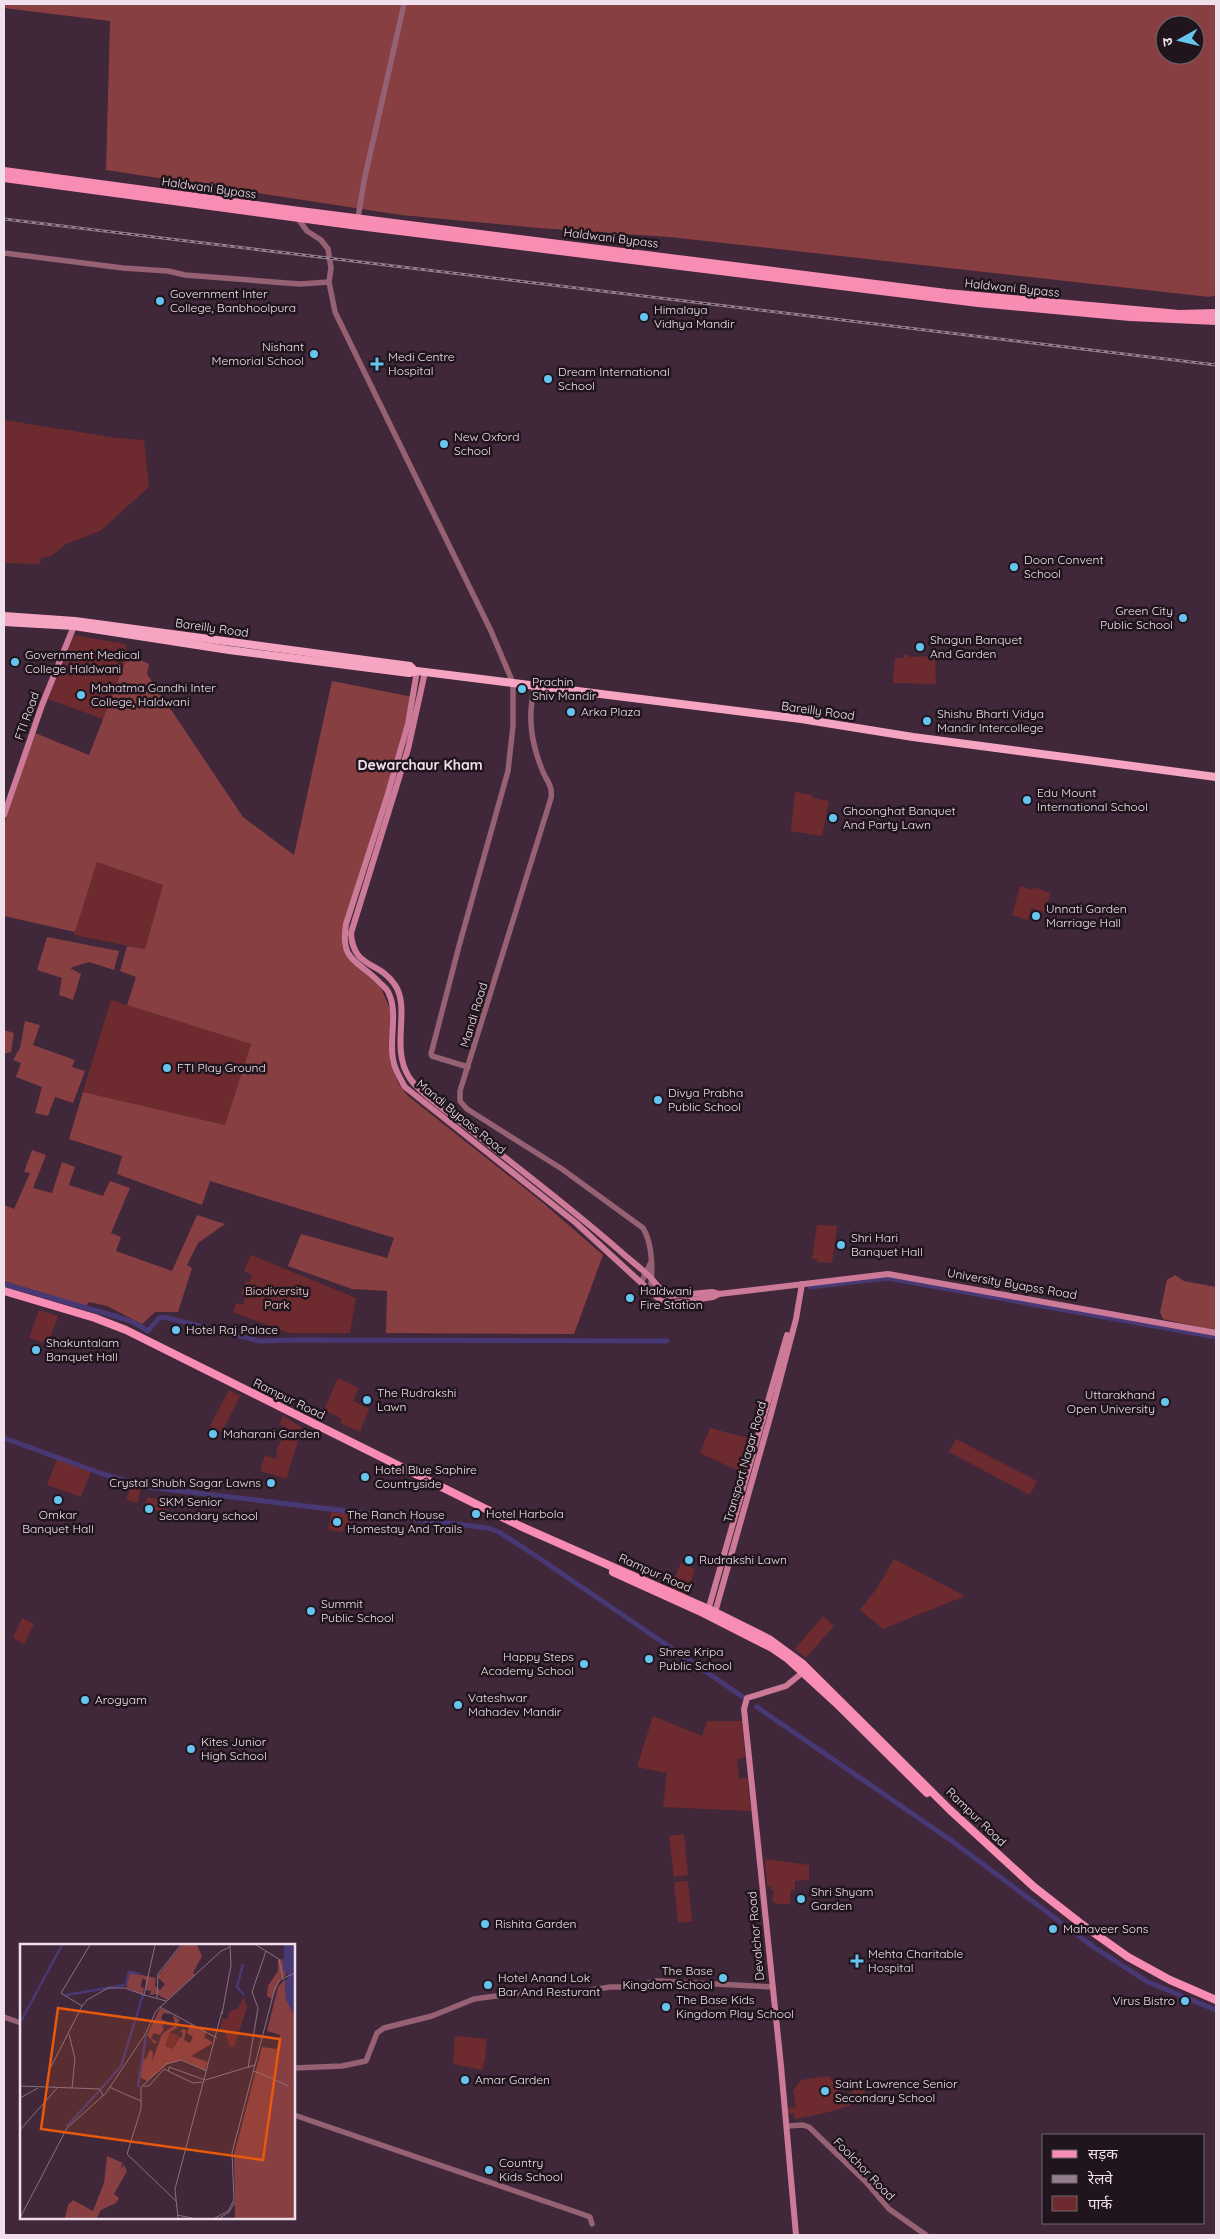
<svg xmlns="http://www.w3.org/2000/svg" width="1220" height="2239" viewBox="0 0 1220 2239" font-family="Quicksand,'Noto Sans Devanagari',sans-serif">
  <rect width="100%" height="100%" fill="#40273a"/>
  <g fill="#6e2b2f">
    <path d="M4,420L117,438L144,440L149,487L100,531L66,544L51,556L41,558L40,564L4,563Z"/>
    <path d="M73,635L125,644L128,655L103,719L48,699Z"/>
    <path d="M931,651H935L936,684L893,683L895,658H903L904,655H909V657L931,656Z"/>
    <path d="M795,792L812,795V798L829,801L822,836L791,831Z"/>
    <path d="M97,862L163,885L145,949L74,935Z"/>
    <path d="M1020,886L1032,890L1033,887L1051,893L1044,912L1032,908L1027,920L1012,915Z"/>
    <path d="M111,1000L251,1044L225,1125L83,1092Z"/>
    <path d="M817,1225L837,1226L832,1263L817,1262V1259H812Z"/>
    <path d="M251,1255L356,1298L350,1333H289L233,1312L236,1303L243,1305L245,1296L241,1294L246,1281L249,1282L252,1275L244,1271Z"/>
    <path d="M39,1310L58,1316L48,1344L29,1338Z"/>
    <path d="M338,1378L359,1388L353,1401L369,1409L360,1432L340,1423L342,1419L324,1410Z"/>
    <path d="M229,1390L240,1396L222,1432L210,1426Z"/>
    <path d="M283,1416L301,1427C299,1445 290,1461 287,1479L260,1471L265,1455L276,1459L277,1449L287,1428L280,1424Z"/>
    <path d="M710,1428L755,1440L745,1474L700,1453Z"/>
    <path d="M956,1439L1037,1481L1030,1495L949,1452Z"/>
    <path d="M57,1459L91,1471L81,1497L47,1485Z"/>
    <path d="M132,1485L141,1487L138,1503L126,1500Z"/>
    <path d="M147,1497L168,1501L167,1512L145,1508Z"/>
    <path d="M331,1512L353,1514L351,1527L344,1526L343,1532L329,1530Z"/>
    <path d="M894,1559L965,1596L883,1629L860,1610L877,1588Z"/>
    <path d="M681,1562L683,1565L695,1569L686,1596L671,1588Z"/>
    <path d="M823,1616L834,1626L806,1658L795,1649Z"/>
    <path d="M22,1618L34,1624L24,1644L13,1638Z"/>
    <path d="M653,1716L702,1736L707,1721H742L745,1757L737,1759L739,1779L747,1778L751,1811L663,1807L667,1773L637,1767Z"/>
    <path d="M684,1834L688,1875L674,1877L669,1836Z"/>
    <path d="M765,1859L809,1865V1880L795,1881V1890H791L790,1904H776L772,1900L774,1890H771V1886H767Z"/>
    <path d="M688,1881L692,1921L680,1923L678,1921L674,1882Z"/>
    <path d="M455,2036L487,2039L485,2060L482,2070L453,2064Z"/>
    <path d="M829,2076L844,2097L860,2086L868,2097C845,2110 821,2114 795,2119L794,2113L788,2114V2108L796,2107L793,2091L801,2080Z"/>
  </g>
  <g fill="#883f42" fill-rule="evenodd">
    <path d="M4,4H1216V295L1209,297L669,237L539,228L401,215L106,170L110,21L4,8ZM1165,25H1195V55H1165Z"/>
    <path d="M128,655L149,664L147,674L243,817L294,855L332,681L413,697L393,771L342,933V945L346,956L381,988L390,1009V1061L398,1083L408,1096L542,1202L603,1255L574,1334L386,1333L387,1291L352,1289L288,1266L301,1234L387,1258L394,1238L210,1181L202,1205L117,1174L122,1156L69,1139L83,1092L225,1125L251,1044L127,1005L136,977L120,971L127,946L145,949L163,885L97,862L75,932L4,916V824L35,733L89,755Z"/>
    <path d="M47,937L119,951L114,970L89,962L70,968L81,974L73,1000L59,995L62,978L37,970Z"/>
    <path d="M25,1021L40,1025L33,1045L75,1060L72,1067L85,1071L73,1103L55,1097L48,1116L35,1113L42,1087L16,1077L21,1063L13,1060L20,1048Z"/>
    <path d="M4,1030L14,1033L11,1052L4,1054Z"/>
    <path d="M32,1150L46,1155L33,1188L52,1193L62,1162L75,1167L69,1185L103,1196L110,1181L130,1188L111,1233L121,1237L116,1251L172,1271L197,1215L225,1224L198,1243L187,1265L192,1268L178,1312H155L142,1324L107,1306L89,1302L86,1306L4,1281V1205L14,1209L30,1173L24,1172Z"/>
    <path d="M1175,1275L1184,1281L1216,1287V1331L1163,1319L1160,1312L1167,1280Z"/>
  </g>
  <g fill="none" stroke-linecap="round" stroke-linejoin="round">
    <g stroke="#483975" stroke-width="5">
      <path d="M4,1284L118,1317L133,1322L148,1331L159,1318L164,1317L260,1341L296,1340L667,1341"/>
      <path d="M810,1287L887,1278L1216,1337"/>
      <path d="M4,1438L103,1474L147,1487L488,1528L499,1532L539,1558L743,1697"/>
      <path d="M757,1707L952,1841L1095,1948L1148,1982L1216,2010"/>
    </g>
    <g stroke="#956173" stroke-width="5.5">
      <path d="M296,216L307,231L321,240L328,249L331,268L329,282L335,312L491,631L513,683V726L508,771L459,946L431,1054L432,1056L468,1067"/>
      <path d="M358,218L364,181L404,4"/>
      <path d="M4,253L123,268L168,271L185,275L300,284L329,282"/>
      <path d="M535,686C527,716 531,743 543,772C547,781 553,787 551,798L460,1091V1101L467,1109L562,1169L643,1228C653,1244 653,1273 650,1291"/>
      <path d="M641,1283L651,1262"/>
      <path d="M4,2017L21,2023"/>
      <path d="M294,2068L342,2066L366,2061L377,2033L384,2028L432,2016L474,1999L517,1993H572L610,1987H630L657,1981L772,1987"/>
      <path d="M294,2115L579,2213L590,2217L592,2224"/>
      <path d="M787,2126L803,2125L809,2127L866,2182L889,2209L926,2235"/>
    </g>
    <g stroke="#cd7a98" stroke-width="6">
      <path d="M417,671L408,724L387,797L346,924C340,962 357,959 379,982C383,986 388,989 389,994C398,1013 389,1038 393,1059C394,1069 400,1078 405,1087L576,1223L661,1301L674,1303L713,1297L719,1294"/>
      <path d="M425,672L408,749L351,933C353,969 380,961 395,985C411,1009 390,1047 409,1077C417,1091 449,1113 463,1124C515,1166 569,1206 620,1251C630,1260 641,1268 651,1278C657,1285 661,1292 670,1296L712,1292L719,1294L888,1274L1216,1333"/>
      <path d="M4,815L42,705L74,626"/>
      <path d="M707,1614L787,1335"/>
      <path d="M714,1616L771,1414L796,1319L802,1284"/>
      <path d="M796,2235L781,2066L744,1709L747,1698L786,1686L802,1673"/>
    </g>
    <g stroke="#f88db4" stroke-width="8">
      <path d="M4,171L292,210L946,293L1179,314L1216,313"/>
      <path d="M4,178L351,225L978,303L1130,317L1216,321"/>
      <path d="M4,1291L95,1318L126,1330L520,1526L715,1612L769,1639L803,1664L950,1810L1034,1887L1080,1923L1128,1957L1170,1980L1216,2000"/>
      <path d="M613,1572L699,1611L772,1648L788,1659L836,1703L927,1793"/>
    </g>
    <g stroke="#f5a5c1" stroke-width="8">
      <path d="M4,616L75,621L410,666L415,671"/>
      <path d="M4,622L74,626L229,650L409,673L417,671L801,719L913,737L1216,777"/>
    </g>
    <g stroke="#937e8d" stroke-width="3">
      <path id="rail" d="M4,219L1216,365"/>
    </g>
    <use href="#rail" stroke="#20151d" stroke-width="1" stroke-dasharray="4" stroke-linecap="butt"/>
  </g>
  <g fill="#65c5ee" stroke="#20151d" stroke-width="2">
    <circle cx="160" cy="301" r="5"/>
    <circle cx="644" cy="317" r="5"/>
    <circle cx="314" cy="354" r="5"/>
    <path d="M374.5 356.5h5v5h5v5h-5v5h-5v-5h-5v-5h5z"/>
    <circle cx="548" cy="379" r="5"/>
    <circle cx="444" cy="444" r="5"/>
    <circle cx="1014" cy="567" r="5"/>
    <circle cx="1183" cy="618" r="5"/>
    <circle cx="920" cy="647" r="5"/>
    <circle cx="15" cy="662" r="5"/>
    <circle cx="522" cy="689" r="5"/>
    <circle cx="81" cy="695" r="5"/>
    <circle cx="571" cy="712" r="5"/>
    <circle cx="927" cy="721" r="5"/>
    <circle cx="1027" cy="800" r="5"/>
    <circle cx="833" cy="818" r="5"/>
    <circle cx="1036" cy="916" r="5"/>
    <circle cx="167" cy="1068" r="5"/>
    <circle cx="658" cy="1100" r="5"/>
    <circle cx="841" cy="1245" r="5"/>
    <circle cx="630" cy="1298" r="5"/>
    <circle cx="176" cy="1330" r="5"/>
    <circle cx="36" cy="1350" r="5"/>
    <circle cx="367" cy="1400" r="5"/>
    <circle cx="1165" cy="1402" r="5"/>
    <circle cx="213" cy="1434" r="5"/>
    <circle cx="365" cy="1477" r="5"/>
    <circle cx="271" cy="1483" r="5"/>
    <circle cx="58" cy="1500" r="5"/>
    <circle cx="149" cy="1509" r="5"/>
    <circle cx="476" cy="1514" r="5"/>
    <circle cx="337" cy="1522" r="5"/>
    <circle cx="689" cy="1560" r="5"/>
    <circle cx="311" cy="1611" r="5"/>
    <circle cx="649" cy="1659" r="5"/>
    <circle cx="584" cy="1664" r="5"/>
    <circle cx="85" cy="1700" r="5"/>
    <circle cx="458" cy="1705" r="5"/>
    <circle cx="191" cy="1749" r="5"/>
    <circle cx="801" cy="1899" r="5"/>
    <circle cx="485" cy="1924" r="5"/>
    <circle cx="1053" cy="1929" r="5"/>
    <path d="M854.5 1953.5h5v5h5v5h-5v5h-5v-5h-5v-5h5z"/>
    <circle cx="723" cy="1978" r="5"/>
    <circle cx="488" cy="1985" r="5"/>
    <circle cx="1185" cy="2001" r="5"/>
    <circle cx="666" cy="2007" r="5"/>
    <circle cx="465" cy="2080" r="5"/>
    <circle cx="825" cy="2091" r="5"/>
    <circle cx="489" cy="2170" r="5"/>
  </g>
  <g text-anchor="middle" stroke-width="5" stroke-linejoin="round" paint-order="stroke">
    <g font-size="12" fill="#f0e0eb" stroke="#20151d">
      <text transform="translate(209 188) rotate(8)" y="4">Haldwani Bypass</text>
      <text transform="translate(611 238) rotate(7)" y="4">Haldwani Bypass</text>
      <text transform="translate(1012 288) rotate(6)" y="4">Haldwani Bypass</text>
      <text transform="translate(212 628) rotate(8)" y="4">Bareilly Road</text>
      <text transform="translate(818 711) rotate(8)" y="4">Bareilly Road</text>
      <text transform="translate(27 716) rotate(-70)" y="4">FTI Road</text>
      <text transform="translate(474 1015) rotate(-73)" y="4">Mandi Road</text>
      <text transform="translate(461 1117) rotate(39)" y="4">Mandi Bypass Road</text>
      <text transform="translate(1012 1284) rotate(10)" y="4">University Byapss Road</text>
      <text transform="translate(289 1399) rotate(26)" y="4">Rampur Road</text>
      <text transform="translate(745 1462) rotate(-74)" y="4">Transport Nagar Road</text>
      <text transform="translate(655 1573) rotate(24)" y="4">Rampur Road</text>
      <text transform="translate(976 1817) rotate(44)" y="4">Rampur Road</text>
      <text transform="translate(756 1936) rotate(-95)" y="4">Devalchor Road</text>
      <text transform="translate(864 2169) rotate(46)" y="4">Foolchor Road</text>
    </g>
    <g font-size="12" fill="#f0e0eb" stroke="#20151d" text-anchor="start">
      <text x="170" y="298">Government Inter<tspan x="170" dy="14">College, Banbhoolpura</tspan></text>
      <text x="654" y="314">Himalaya<tspan x="654" dy="14">Vidhya Mandir</tspan></text>
      <text x="304" y="351" text-anchor="end">Nishant<tspan x="304" dy="14">Memorial School</tspan></text>
      <text x="388" y="361">Medi Centre<tspan x="388" dy="14">Hospital</tspan></text>
      <text x="558" y="376">Dream International<tspan x="558" dy="14">School</tspan></text>
      <text x="454" y="441">New Oxford<tspan x="454" dy="14">School</tspan></text>
      <text x="1024" y="564">Doon Convent<tspan x="1024" dy="14">School</tspan></text>
      <text x="1173" y="615" text-anchor="end">Green City<tspan x="1173" dy="14">Public School</tspan></text>
      <text x="930" y="644">Shagun Banquet<tspan x="930" dy="14">And Garden</tspan></text>
      <text x="25" y="659">Government Medical<tspan x="25" dy="14">College Haldwani</tspan></text>
      <text x="532" y="686">Prachin<tspan x="532" dy="14">Shiv Mandir</tspan></text>
      <text x="91" y="692">Mahatma Gandhi Inter<tspan x="91" dy="14">College, Haldwani</tspan></text>
      <text x="581" y="716">Arka Plaza</text>
      <text x="937" y="718">Shishu Bharti Vidya<tspan x="937" dy="14">Mandir Intercollege</tspan></text>
      <text x="1037" y="797">Edu Mount<tspan x="1037" dy="14">International School</tspan></text>
      <text x="843" y="815">Ghoonghat Banquet<tspan x="843" dy="14">And Party Lawn</tspan></text>
      <text x="1046" y="913">Unnati Garden<tspan x="1046" dy="14">Marriage Hall</tspan></text>
      <text x="177" y="1072">FTI Play Ground</text>
      <text x="668" y="1097">Divya Prabha<tspan x="668" dy="14">Public School</tspan></text>
      <text x="851" y="1242">Shri Hari<tspan x="851" dy="14">Banquet Hall</tspan></text>
      <text x="640" y="1295">Haldwani<tspan x="640" dy="14">Fire Station</tspan></text>
      <text x="186" y="1334">Hotel Raj Palace</text>
      <text x="46" y="1347">Shakuntalam<tspan x="46" dy="14">Banquet Hall</tspan></text>
      <text x="377" y="1397">The Rudrakshi<tspan x="377" dy="14">Lawn</tspan></text>
      <text x="1155" y="1399" text-anchor="end">Uttarakhand<tspan x="1155" dy="14">Open University</tspan></text>
      <text x="223" y="1438">Maharani Garden</text>
      <text x="375" y="1474">Hotel Blue Saphire<tspan x="375" dy="14">Countryside</tspan></text>
      <text x="261" y="1487" text-anchor="end">Crystal Shubh Sagar Lawns</text>
      <text x="159" y="1506">SKM Senior<tspan x="159" dy="14">Secondary school</tspan></text>
      <text x="486" y="1518">Hotel Harbola</text>
      <text x="58" y="1519" text-anchor="middle">Omkar<tspan x="58" dy="14">Banquet Hall</tspan></text>
      <text x="347" y="1519">The Ranch House<tspan x="347" dy="14">Homestay And Trails</tspan></text>
      <text x="699" y="1564">Rudrakshi Lawn</text>
      <text x="321" y="1608">Summit<tspan x="321" dy="14">Public School</tspan></text>
      <text x="659" y="1656">Shree Kripa<tspan x="659" dy="14">Public School</tspan></text>
      <text x="574" y="1661" text-anchor="end">Happy Steps<tspan x="574" dy="14">Academy School</tspan></text>
      <text x="468" y="1702">Vateshwar<tspan x="468" dy="14">Mahadev Mandir</tspan></text>
      <text x="95" y="1704">Arogyam</text>
      <text x="201" y="1746">Kites Junior<tspan x="201" dy="14">High School</tspan></text>
      <text x="811" y="1896">Shri Shyam<tspan x="811" dy="14">Garden</tspan></text>
      <text x="495" y="1928">Rishita Garden</text>
      <text x="1063" y="1933">Mahaveer Sons</text>
      <text x="868" y="1958">Mehta Charitable<tspan x="868" dy="14">Hospital</tspan></text>
      <text x="713" y="1975" text-anchor="end">The Base<tspan x="713" dy="14">Kingdom School</tspan></text>
      <text x="498" y="1982">Hotel Anand Lok<tspan x="498" dy="14">Bar And Resturant</tspan></text>
      <text x="676" y="2004">The Base Kids<tspan x="676" dy="14">Kingdom Play School</tspan></text>
      <text x="1175" y="2005" text-anchor="end">Virus Bistro</text>
      <text x="475" y="2084">Amar Garden</text>
      <text x="835" y="2088">Saint Lawrence Senior<tspan x="835" dy="14">Secondary School</tspan></text>
      <text x="499" y="2167">Country<tspan x="499" dy="14">Kids School</tspan></text>
    </g>
    <g font-size="12" fill="#f9cbca" stroke="#20151d">
      <text x="277" y="1295">Biodiversity<tspan x="277" dy="14">Park</tspan></text>
    </g>
    <g font-size="14" font-weight="bold" fill="#f0e0eb" stroke="#20151d">
      <text x="420" y="770">Dewarchaur Kham</text>
    </g>
  </g>
  <g transform="translate(20 1944)">
    <rect width="275" height="275" fill="#40273a"/>
    <path d="M224,53L227,64L214,103H210L204,86H200L202,74L208,75L209,68L218,64ZM150,88L159,92L153,105L145,102Z" fill="#6e2b2f"/>
    <path d="M162,1H177L182,12L173,29L175,31L147,56L137,50L130,51L131,47L125,46L126,36L122,35L121,43L124,44L123,51L106,43L109,28L136,34L135,42L140,46L145,40L137,33ZM262,15L266,32L260,35L252,55L247,52L248,42L258,27V16ZM265,35L266,55L275,72V274H215L214,211L242,103L257,105L260,91L247,87L258,43ZM140,64L152,70L143,69L141,75L148,78L140,79L145,82H141L144,85L140,91L134,89L131,94L137,98L135,100L127,91ZM153,71L160,76L155,82L158,83L150,88L145,102L153,105L159,94L162,93L163,89L160,88L163,85L166,86L164,96L170,99L173,93L167,89L170,80L187,88L184,93L193,99L171,112L188,118L185,126L163,116L149,119L127,137L120,133L122,115H126L130,106L133,108L132,117L142,90L155,81ZM87,212L103,219L100,225L104,221L107,227L94,250L99,254L96,259L81,266L77,274H45L48,261L53,256L73,267L84,239Z" fill="#883f42"/>
    <path d="M264,1H275V72L266,55L265,37L269,33L263,25Z" fill="#483975"/>
    <path fill="none" stroke="#483975" stroke-width="2.5" d="M223,20L217,43L224,51M106,41L109,28L120,30M46,51L105,41M0,79L42,1M118,143L126,91M81,145L101,122L123,51M47,182L80,146"/>
    <path fill="none" stroke="#867181" stroke-width="1" d="M70,1L41,49L62,62L67,56L88,44H105L124,51M135,1L124,51L146,57M236,1L259,15L263,35M137,54L138,30L161,1M140,63L197,94M202,70L211,21L210,1M49,90L55,115L52,144M31,123L62,62M228,124L238,64L232,48L246,7M148,127L149,123L185,136L235,121M234,127L269,142M0,142L80,145L83,152M123,142H129L144,125L173,139L182,138M89,143L121,157M0,154L18,144M0,186L38,143M156,257L107,210L121,165V143L146,120L161,116L187,127M157,271L172,274M0,274L47,184L86,149L126,89L136,67L201,7L210,3M158,274L155,245L202,67M195,274L208,267L214,256L212,209L255,44L260,36L275,29M200,274L209,268L215,258"/>
    <path fill="#e8590c" fill-opacity="0.15" stroke="#e8590c" stroke-width="2.5" d="M38,64L260,95L243,216L21,185Z"/>
    <rect width="275" height="275" fill="none" stroke="#f0e0eb" stroke-width="2.5"/>
  </g>
  <rect width="1220" height="2239" fill="none" stroke="#f0e0eb" stroke-width="10"/>
  <rect x="1042" y="2134" width="162" height="90" fill="#20151d" stroke="#73666f"/>
  <rect x="1052" y="2150" width="25" height="8" fill="#f88db4" stroke="#73666f"/>
  <text x="1088" y="2159" font-size="15" fill="#f0e0eb">सड़क</text>
  <rect x="1052" y="2175" width="25" height="8" fill="#937e8d" stroke="#73666f"/>
  <text x="1088" y="2184" font-size="15" fill="#f0e0eb">रेलवे</text>
  <rect x="1052" y="2196" width="25" height="15" fill="#6e2b2f" stroke="#73666f"/>
  <text x="1088" y="2209" font-size="15" fill="#f0e0eb">पार्क</text>
  <g transform="translate(1180 40) rotate(262)"><circle r="24" fill="#20151d" stroke="#73666f"/>
  <path d="M0-4L9 19L0 12L-9 19Z" fill="#65c5ee"/>
  <text y="-8" font-size="14" font-weight="bold" text-anchor="middle" fill="#f0e0eb">उ</text>
  </g>
</svg>
